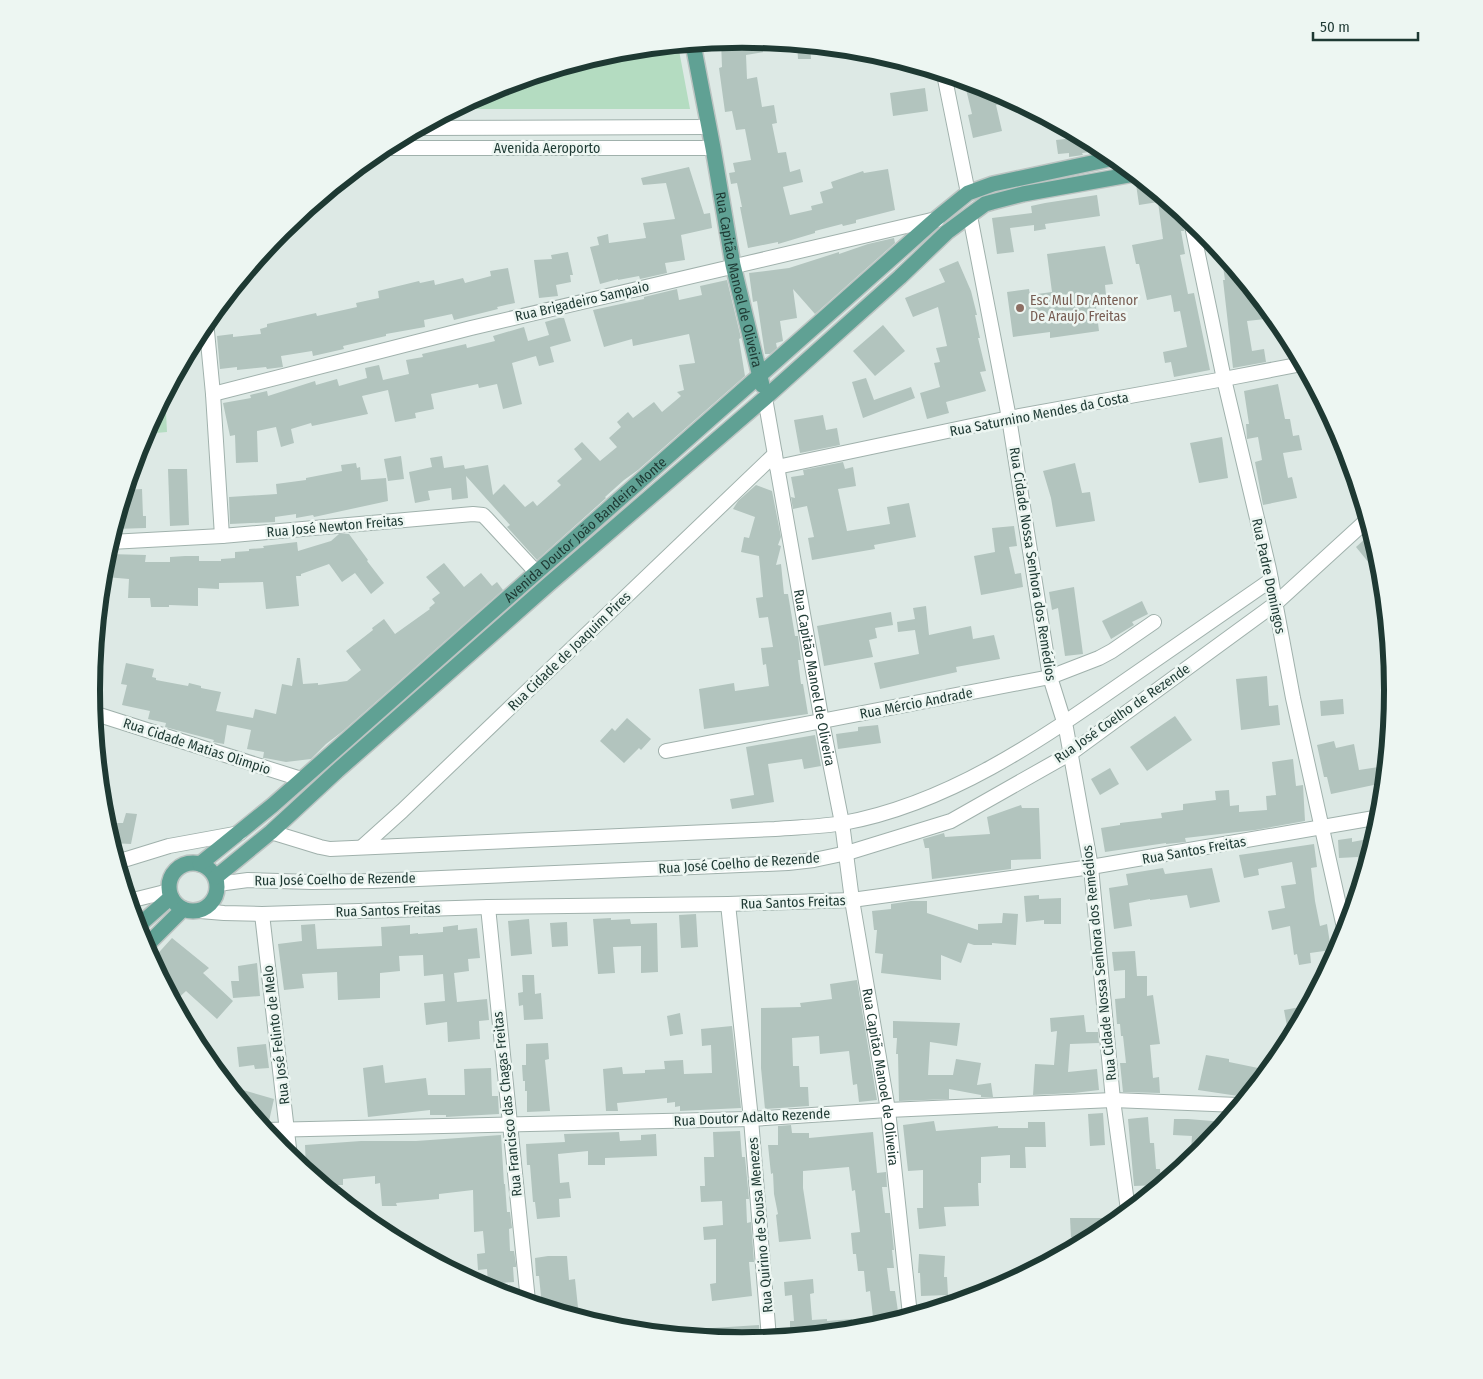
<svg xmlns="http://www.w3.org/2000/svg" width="1483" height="1379" viewBox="0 0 1483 1379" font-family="'Fira Sans Condensed',sans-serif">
  <rect width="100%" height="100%" fill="#dde9e5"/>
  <g fill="#b4dcc1">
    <path d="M678,45L690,109H454L493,88L615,51Z"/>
    <path d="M165,394L167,432L144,434Z"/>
  </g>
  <g fill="#b2c4be">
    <path d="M742,39L775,42L776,50L746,55L747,79L757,77L762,107L774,105L777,123L772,124L778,153L786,152L790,172L800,169L803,182L783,187L790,215L812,210L811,206L823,203L820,192L833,188L831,182L863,171L864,173L888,169L895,210L856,220V223L843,226L842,224L815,231V233L778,244V242L748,248L740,207H742L737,183L731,184L729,173L735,172L733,163L751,160L745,129L736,130L732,111L725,112L719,68L722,67L721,41Z"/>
    <path d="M797,44L810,46L811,59H798Z"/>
    <path d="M974,83L991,88L1014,101L996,105L1002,131L973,138L968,115L972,114L965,85Z"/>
    <path d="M925,88L928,111L893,116L890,93Z"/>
    <path d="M1082,137L1104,150L1082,153L1083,155L1069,157V153L1058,154L1056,140Z"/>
    <path d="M689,167L704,214L710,213L712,228L681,235L685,260L665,263L667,273L640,279L639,276L618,280V279L600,284L590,247L599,245L597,237L608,234L609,243L646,238L643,223L675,219L666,183L643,185L641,178Z"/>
    <path d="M1145,183L1182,213L1184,231H1181L1185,254L1180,255L1188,294L1194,293L1210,370L1174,377L1171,362L1165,363L1163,352L1187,347L1180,311L1174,312L1171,295L1147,300L1139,264H1136L1132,245L1163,239L1158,202L1139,205L1136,184Z"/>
    <path d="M1097,195L1100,216L1045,224L1046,229L1034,231V225L1010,228L1014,252L997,254L992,218L1032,213L1031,206L1045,203Z"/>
    <path d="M894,238L895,243L815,314L793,289L797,318L780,321L783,341L776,343L777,348L770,354H765L757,301L753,302L749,273L789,268L839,252V254L868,244Z"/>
    <path d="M1105,246L1113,284L1105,285L1107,305L1096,307L1099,331L1050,338V332L1013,337L1007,292L1029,289L1030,295L1052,292L1047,254Z"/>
    <path d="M568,252L573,275H570L571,282L556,285L558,296L539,298L534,260L552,259L551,255Z"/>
    <path d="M1221,253L1275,318L1247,321L1252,351L1264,349L1266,362L1233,368L1223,280H1225Z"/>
    <path d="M958,261L971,291L977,315H975L980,338H978L986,371L980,372L986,391L946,402L949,413L927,419L920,393L940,387L934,363L940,362L936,348L947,346L938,307L913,317L905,298L945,282L939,269Z"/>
    <path d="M508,268L515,303L497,307L498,309L454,320L452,314L424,320L425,327L386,334V336L343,346L344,349L313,356L312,351L281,356L283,367L267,369L266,367L237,370V367L220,369L217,336L233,334V337L261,334L260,329L267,327V324L316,313L317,316L357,307L356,303L379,298L378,291L419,281L420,283L434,280L435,285L463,278L465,283L491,276L490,271Z"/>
    <path d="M727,280L741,338L739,339L745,376L638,470L624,480L605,497L606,498L537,560L507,527L510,525L466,476L468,498L452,500L451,488L428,491L430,500L415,503L409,472L432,467L430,458L442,456L444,468L464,465L465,469L488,465L493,495L504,484L525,507L533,501L537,506L561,485L557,481L582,459L574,449L582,442L600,461L617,447L609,438L621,427L617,422L628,412L633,418L654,402L662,412L681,396L677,392L684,390L679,365L695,363L689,334L633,346L632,339L604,347L593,310L644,299V297L677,289L679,300L702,295L700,286Z"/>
    <path d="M559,318H564L571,341L550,347L554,362L539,366L536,356L512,363L522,404L503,409L497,384L479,388L478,384L431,394L434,409L415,413L416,418L395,422L388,390L362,396L368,414L312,426L311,423L291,429L294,443L281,447L276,427L257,431L258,462L236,463L235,435L230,436L223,403L251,398L250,395L267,391L268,396L315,381L316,385L337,379L339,386L367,378L365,368L379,365L383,380L409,374L406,360L423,357L422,354L466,344L467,348L495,341L493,336L524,327L528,341L549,335L545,322Z"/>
    <path d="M883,325L905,351L875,376L853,351Z"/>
    <path d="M866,378L874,400L911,387L915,398L863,418L852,382Z"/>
    <path d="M1278,384L1285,419H1290L1293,436L1299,435L1302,450L1283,453L1288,478L1292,477L1297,498L1263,505L1255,462L1262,460L1258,437L1247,439L1246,424H1249L1244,391Z"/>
    <path d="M823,415L826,430L837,428L840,445L800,453L794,420Z"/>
    <path d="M1222,437L1228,478L1199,483L1190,443Z"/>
    <path d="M401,456L404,479L388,481L384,459Z"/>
    <path d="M843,462L845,469L853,467L856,486L838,489L847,531L890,524L887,507L909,503L916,537L874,545L875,549L812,560L808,538L814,537L807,506L793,509L791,497L795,498L791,477L804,475L803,470Z"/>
    <path d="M356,463L357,468L360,467L361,480L386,478L388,501L314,517L313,515L296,518V514L275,517V522L230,524L229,497L277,494L276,484L306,480V478L342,471L341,465Z"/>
    <path d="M1075,463L1082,493L1090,492L1095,521L1056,527L1051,498L1043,471Z"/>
    <path d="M168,469H187L189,525L170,526Z"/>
    <path d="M756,485L772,491L781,537L778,545L781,546L776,565L781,564L784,594H788L795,636H798L801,660H798L801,684H803L808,714L704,729L699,689L734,683L735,691L769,686L766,664L763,665L761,648L773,647L768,617L759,618L756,598L763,597L759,556L741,552L744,537L749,538L755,517L733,509L738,501Z"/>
    <path d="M142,489L143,516H146V528L114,529L125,490Z"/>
    <path d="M1014,526L1017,546L1009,547L1015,574L1021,573L1023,587L981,595L974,556L995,552L992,528Z"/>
    <path d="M339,534H349L368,560L367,561L384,583L371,594L355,573L342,582L329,564L301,574V576H296L299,606L266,609L263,582L219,583V589L198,588V606L169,605V607H151L150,598H128L129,579L106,577L108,554L146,555L145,562H170V557L185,556H199V561H221V559L235,558V552L249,551V549L264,548L263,546L297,542L298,551L331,541Z"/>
    <path d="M1366,538L1376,549L1378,556L1369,563L1356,547Z"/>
    <path d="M444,563L464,587L481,573L492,586L497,582L503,590L343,731L326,744L311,759L286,762L265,758H263L264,752L247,749L251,730L227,725L224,744L213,742L214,740L165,727L166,723L148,719L150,711L122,705L127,685L121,684L126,663L154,669L152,677L156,678V680L188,686L189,683L201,686V688L221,692L216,711L253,718L255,709L276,714L282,684L292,686L297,658H300L303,684L318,683V685L347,681L361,670L346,651L373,630L372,628L384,619L395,634L430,609L429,608L435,603L432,599L440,593L426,577Z"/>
    <path d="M1074,587L1083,654L1065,656L1058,608L1052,610L1049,592Z"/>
    <path d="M1142,601L1148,614L1132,622L1134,625L1111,639L1102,621Z"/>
    <path d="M926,606L929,635L971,626L973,639L994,635L1000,659L956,667L957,672L880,689L874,663L919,654L915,630L898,632L897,622L915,619L913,608Z"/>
    <path d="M891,612L893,625L875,628L877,638L869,640L873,657L824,666L817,626Z"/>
    <path d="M1267,676L1269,706L1278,705L1280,725L1241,730L1236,679Z"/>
    <path d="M1343,699L1344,714L1321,716L1320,701Z"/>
    <path d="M1175,716L1192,740L1147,771L1130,747Z"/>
    <path d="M627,718L651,739L641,750L639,748L624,763L600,741L612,728L615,731Z"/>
    <path d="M878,725L881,743L838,749L836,734L858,731V727Z"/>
    <path d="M815,735L821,766L804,769L802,759L768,764L774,802L732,809L730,799L754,795L746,747Z"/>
    <path d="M1334,741L1336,748L1354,744L1359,770L1385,766L1383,783L1331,794L1327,777H1324L1317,745Z"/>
    <path d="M1293,759L1296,786L1303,785L1305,821L1255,830L1185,838L1186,842L1166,844V843L1105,852L1101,828L1120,825V823L1162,818L1161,813L1183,810V804L1216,800L1215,791L1229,790L1230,806L1239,805V812L1267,810L1266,796L1276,795L1272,762Z"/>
    <path d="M1110,768L1119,784L1100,795L1091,779Z"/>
    <path d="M1021,805L1022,808H1039L1041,859L1011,860V869L932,879L929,848H925L923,839L944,833L945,837L990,834L987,817Z"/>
    <path d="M126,813L137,814L131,844L111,843L105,823H123Z"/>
    <path d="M1352,838V842L1373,838L1362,877L1358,857L1339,858L1338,840Z"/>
    <path d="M1314,844L1317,867L1311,868L1315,901L1320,926L1327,924L1331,950L1310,953L1311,963L1299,965L1297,954L1294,955L1290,926L1272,930L1268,911L1285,908L1281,886L1296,884L1292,862L1258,869L1259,875L1244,878L1239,855Z"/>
    <path d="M1163,868L1165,874L1212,868L1220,902L1190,908L1187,895L1150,900V899L1129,903L1132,926L1114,929L1109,888L1128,885L1126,874Z"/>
    <path d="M1039,895V899L1061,898V924H1044V920L1026,922L1024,896Z"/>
    <path d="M911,901H927V913L978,930V924L1002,923L1003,913L1018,914L1016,945L992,943V945H974L968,943L961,963L941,955V980L881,973L883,954L875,953L877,930H874L872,911L891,909V904Z"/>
    <path d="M696,914L698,947L681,948L679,915Z"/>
    <path d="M611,918V920L630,919L631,924L657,923L658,972L641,973V946L613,947L615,973L598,974L593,919Z"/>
    <path d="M529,919L532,954L511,956L508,921Z"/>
    <path d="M567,922L568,946L552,947L550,923Z"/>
    <path d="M315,924L317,949L382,946L381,927L410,925V934L418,933V934L443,932V927L458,925V930L477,928L480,958L468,959L469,971L454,973L457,1002L487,999L489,1020L479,1021L480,1039L448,1042L447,1022L426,1025L424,1003L445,1001L443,974L424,976L423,955L399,956L400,971L380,973V998L338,1000L337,972L302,974L304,988L284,990L278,944L302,941L301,925Z"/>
    <path d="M172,938L209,968L203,973L233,1001L217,1019L186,991L174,1002L152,960Z"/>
    <path d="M1135,951L1137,976H1147V996L1153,995L1160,1044L1150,1045L1153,1078L1159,1077L1160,1093L1123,1092L1120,1063H1126L1123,1036H1121L1120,1024H1117L1115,999L1125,998V970L1114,971L1112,952Z"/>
    <path d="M257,963L260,996L233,998L231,981H239L238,966Z"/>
    <path d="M522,975H534L535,994L541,993L543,1019L524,1020L523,1005L519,1006L518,993L523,992Z"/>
    <path d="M857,980L877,1100L859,1102L857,1084L853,1085L849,1051L820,1054L819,1036L792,1038L793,1066H799L800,1087H808L809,1106L765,1109L761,1068V1008L801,1007L800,1003L832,999L830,984Z"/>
    <path d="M1306,1006L1297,1024L1287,1026L1284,1010Z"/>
    <path d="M680,1013L683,1034L670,1036L667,1016Z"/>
    <path d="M1084,1015L1086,1032H1098L1099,1043L1070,1044L1068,1072L1097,1069L1099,1090L1074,1093L1033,1095L1035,1064L1054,1065L1057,1031L1051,1032L1050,1018Z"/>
    <path d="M893,1021L960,1023L957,1046L930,1042L928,1075H953L956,1059L981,1063L977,1085L991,1083L993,1097H981V1095L949,1089V1099L899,1101L898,1054H896L897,1038H893Z"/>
    <path d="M732,1026L741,1108L680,1111V1106L675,1107V1102L667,1103V1098L617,1103L618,1111H606L603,1069L622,1067L623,1074L645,1073V1070L665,1069L664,1061L683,1060L684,1074L712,1073L711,1045L702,1046L701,1029Z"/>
    <path d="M548,1043L549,1059L545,1060L550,1111L527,1112V1091H525V1081H523L522,1065H526V1044Z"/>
    <path d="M266,1044L269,1068L255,1069L254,1065L239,1067L237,1047Z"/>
    <path d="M1206,1055L1229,1059V1062L1263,1069L1261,1077L1245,1097L1198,1090Z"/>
    <path d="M383,1065L385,1083L426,1078L428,1095H465L464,1069L491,1068L492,1096H498L499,1114L446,1117V1115H430V1110L368,1117L363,1068Z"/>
    <path d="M229,1086L274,1099L269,1121L255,1118Z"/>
    <path d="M1103,1113L1105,1145L1090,1146L1088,1114Z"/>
    <path d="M1148,1117L1150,1143H1154L1156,1169H1160L1161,1183L1159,1185L1134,1186L1128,1119Z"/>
    <path d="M1174,1119H1188L1224,1122L1200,1151L1191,1150L1192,1136L1173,1135Z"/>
    <path d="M934,1121L936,1131L998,1126V1128H1028V1122H1045L1046,1147H1025L1026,1168H1010V1155L981,1157V1183H978L979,1206L944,1207L946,1226L919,1229L917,1208H923V1170L908,1171L903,1125Z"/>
    <path d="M791,1125L792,1133H809V1138L873,1132L877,1173L886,1172L887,1187H882L885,1213H890L894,1250H892L894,1268H887L890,1291H895L899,1318L874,1326L870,1291L866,1292L864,1271H858L856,1254H853L851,1233L860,1232L855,1190L852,1191L849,1167L803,1171V1188L811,1239L779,1242L776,1215L778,1214L774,1194L773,1173L771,1174L768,1145H778V1126Z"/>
    <path d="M740,1131L742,1157H745L749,1199H746L747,1223L751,1222L754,1262H749L752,1296L712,1301L710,1284L716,1283V1239L704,1240L703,1227L723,1225L722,1201L701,1202L700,1186H705L704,1157H714L713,1132Z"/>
    <path d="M619,1132L620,1141L641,1140V1135L656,1134L657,1156L605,1158V1165H588V1151L558,1154L560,1183L569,1182L571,1198L559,1199L560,1217L537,1219L535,1202H533L530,1165H527L526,1144L565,1142L564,1134Z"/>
    <path d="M501,1135L504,1184H505L507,1212H510L512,1228L509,1229L510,1251H514L516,1264V1267H513L514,1282L488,1284L487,1269L478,1270L477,1254L485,1253L483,1231L474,1232L473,1190L439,1194V1199L396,1203L397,1206H382L380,1183L375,1184V1176L343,1179V1185H325L306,1170L305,1145L361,1141H416Z"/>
    <path d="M1070,1218H1119L1103,1231L1092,1237H1071Z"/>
    <path d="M919,1254L945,1256L944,1277H947L948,1295L921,1296L920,1273H918Z"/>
    <path d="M548,1256H567L569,1280L575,1279L579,1317L542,1306L539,1276H536L535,1258Z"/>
    <path d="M813,1279L814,1293L810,1294L812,1320L827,1319V1321L852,1319L853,1329L790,1335V1321H794L792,1295L785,1296L784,1282Z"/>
    <path d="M759,1325L760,1338L741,1340L697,1336V1329Z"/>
  </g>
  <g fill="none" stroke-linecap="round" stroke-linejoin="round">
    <g stroke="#a0b1ac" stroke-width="16">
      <g id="minor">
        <path d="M944,74L968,193"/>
        <path d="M418,128L708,127"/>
        <path d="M381,148H713"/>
        <path d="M970,216L1009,418L1050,677L1066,728L1091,867L1113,1100L1128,1210"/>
        <path d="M1191,221L1224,379L1269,569L1293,698L1345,932"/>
        <path d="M206,321L213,394L222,536"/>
        <path d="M213,394L471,328L936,219L937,220"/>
        <path id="s1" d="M765,398L822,722L842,823L852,900L888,1110L910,1315"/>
        <path d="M777,467L1009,418L1224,379L1302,364"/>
        <path d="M110,542L222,536L473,514L483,515L487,519L536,572"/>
        <path d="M93,713L301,779"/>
        <path d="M666,751L1050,677L1099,658L1112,651L1154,622"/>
        <path d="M271,832L320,847L330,849L775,829C797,827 821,827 843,823C948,804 1039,741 1125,681C1173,648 1222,614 1271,580"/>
        <path d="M362,847L402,811L775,454"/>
        <path d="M117,862L169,846L240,833"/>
        <path d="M218,884L248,880L312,882L372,881L788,863L814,860L847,853L951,821L1071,753L1275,604L1367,520"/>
        <path d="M129,901L169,891"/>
        <path d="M728,904L751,1119L769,1338"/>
        <path d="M488,907L528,1301"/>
        <path d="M200,911L224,913L262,914L488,907L728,904L852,900L1091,867L1380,817"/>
        <path d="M262,914L290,1157"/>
        <path d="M265,1130L751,1119L888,1110L1113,1100L1238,1105"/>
      </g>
    </g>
    <g stroke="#bcc4c2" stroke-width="18">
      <g id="major">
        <path id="s2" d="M693,44L713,148L733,265L762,385"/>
        <circle cx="193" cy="887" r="24"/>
        <path id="s3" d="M200,864L273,805L759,376L936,219L968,193L993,184L1115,158"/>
        <path d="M216,877L271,832L337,771L549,584L765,398L900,277L947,232L985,204L992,202L1023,194L1134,174"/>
        <path d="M137,927L171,897"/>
        <path d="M145,947L183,909"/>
      </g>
    </g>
    <use href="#minor" stroke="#fff" stroke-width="14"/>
    <use href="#major" stroke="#60a194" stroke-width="15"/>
  </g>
  <circle fill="#8d6e63" stroke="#edf6f2" stroke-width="2" cx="1020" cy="308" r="5"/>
  <g text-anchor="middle" stroke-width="5" stroke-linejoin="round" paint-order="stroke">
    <g font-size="14" fill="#1e3933" stroke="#edf6f2">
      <text x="547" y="153">Avenida Aeroporto</text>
      <text dy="5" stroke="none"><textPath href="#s2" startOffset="240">Rua Capitão Manoel de Oliveira</textPath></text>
      <text transform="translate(582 301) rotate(-13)" y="5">Rua Brigadeiro Sampaio</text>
      <text transform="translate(1039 414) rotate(-11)" y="5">Rua Saturnino Mendes da Costa</text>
      <text transform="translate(335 526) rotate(-5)" y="5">Rua José Newton Freitas</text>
      <text dy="5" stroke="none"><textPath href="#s3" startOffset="510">Avenida Doutor João Bandeira Monte</textPath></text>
      <text transform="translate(1033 564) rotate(81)" y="5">Rua Cidade Nossa Senhora dos Remédios</text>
      <text transform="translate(1269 576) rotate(78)" y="5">Rua Padre Domingos</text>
      <text transform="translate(569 651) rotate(-44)" y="5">Rua Cidade de Joaquim Pires</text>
      <text dy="5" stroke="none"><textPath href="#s1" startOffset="284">Rua Capitão Manoel de Oliveira</textPath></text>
      <text transform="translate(916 703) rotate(-11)" y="5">Rua Mércio Andrade</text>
      <text transform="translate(1122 713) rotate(-35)" y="5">Rua José Coelho de Rezende</text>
      <text transform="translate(197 746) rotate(18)" y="5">Rua Cidade Matias Olimpio</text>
      <text transform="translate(1194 850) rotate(-10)" y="5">Rua Santos Freitas</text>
      <text transform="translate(739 863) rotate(-4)" y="5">Rua José Coelho de Rezende</text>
      <text transform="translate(335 879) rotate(-1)" y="5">Rua José Coelho de Rezende</text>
      <text transform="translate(793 902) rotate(-2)" y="5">Rua Santos Freitas</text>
      <text transform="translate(388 910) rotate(-2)" y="5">Rua Santos Freitas</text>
      <text transform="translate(1099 963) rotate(-96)" y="5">Rua Cidade Nossa Senhora dos Remédios</text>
      <text transform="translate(276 1035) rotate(-97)" y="5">Rua José Felinto de Melo</text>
      <text dy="5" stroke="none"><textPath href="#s1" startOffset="689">Rua Capitão Manoel de Oliveira</textPath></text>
      <text transform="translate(507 1104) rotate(-96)" y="5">Rua Francisco das Chagas Freitas</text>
      <text transform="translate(752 1117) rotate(-3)" y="5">Rua Doutor Adalto Rezende</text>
      <text transform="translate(760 1225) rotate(-95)" y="5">Rua Quirino de Sousa Menezes</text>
    </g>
    <g font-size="14" fill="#785e54" stroke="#edf6f2" text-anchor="start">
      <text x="1030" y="305">Esc Mul Dr Antenor<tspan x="1030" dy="16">De Araujo Freitas</tspan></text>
    </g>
  </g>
  <path d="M0 0H1483V1379H0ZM100 690a642 642 0 1 1 1284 0a642 642 0 1 1-1284 0Z" fill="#edf6f2" fill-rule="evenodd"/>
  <path fill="none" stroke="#1e3933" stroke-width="6" d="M100 690a642 642 0 1 1 1284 0a642 642 0 1 1-1284 0Z"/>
  <path d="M1313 32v8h105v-8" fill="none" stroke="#1e3933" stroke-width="2.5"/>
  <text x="1320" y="32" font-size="15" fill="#1e3933" stroke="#edf6f2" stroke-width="4" paint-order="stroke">50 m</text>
</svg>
